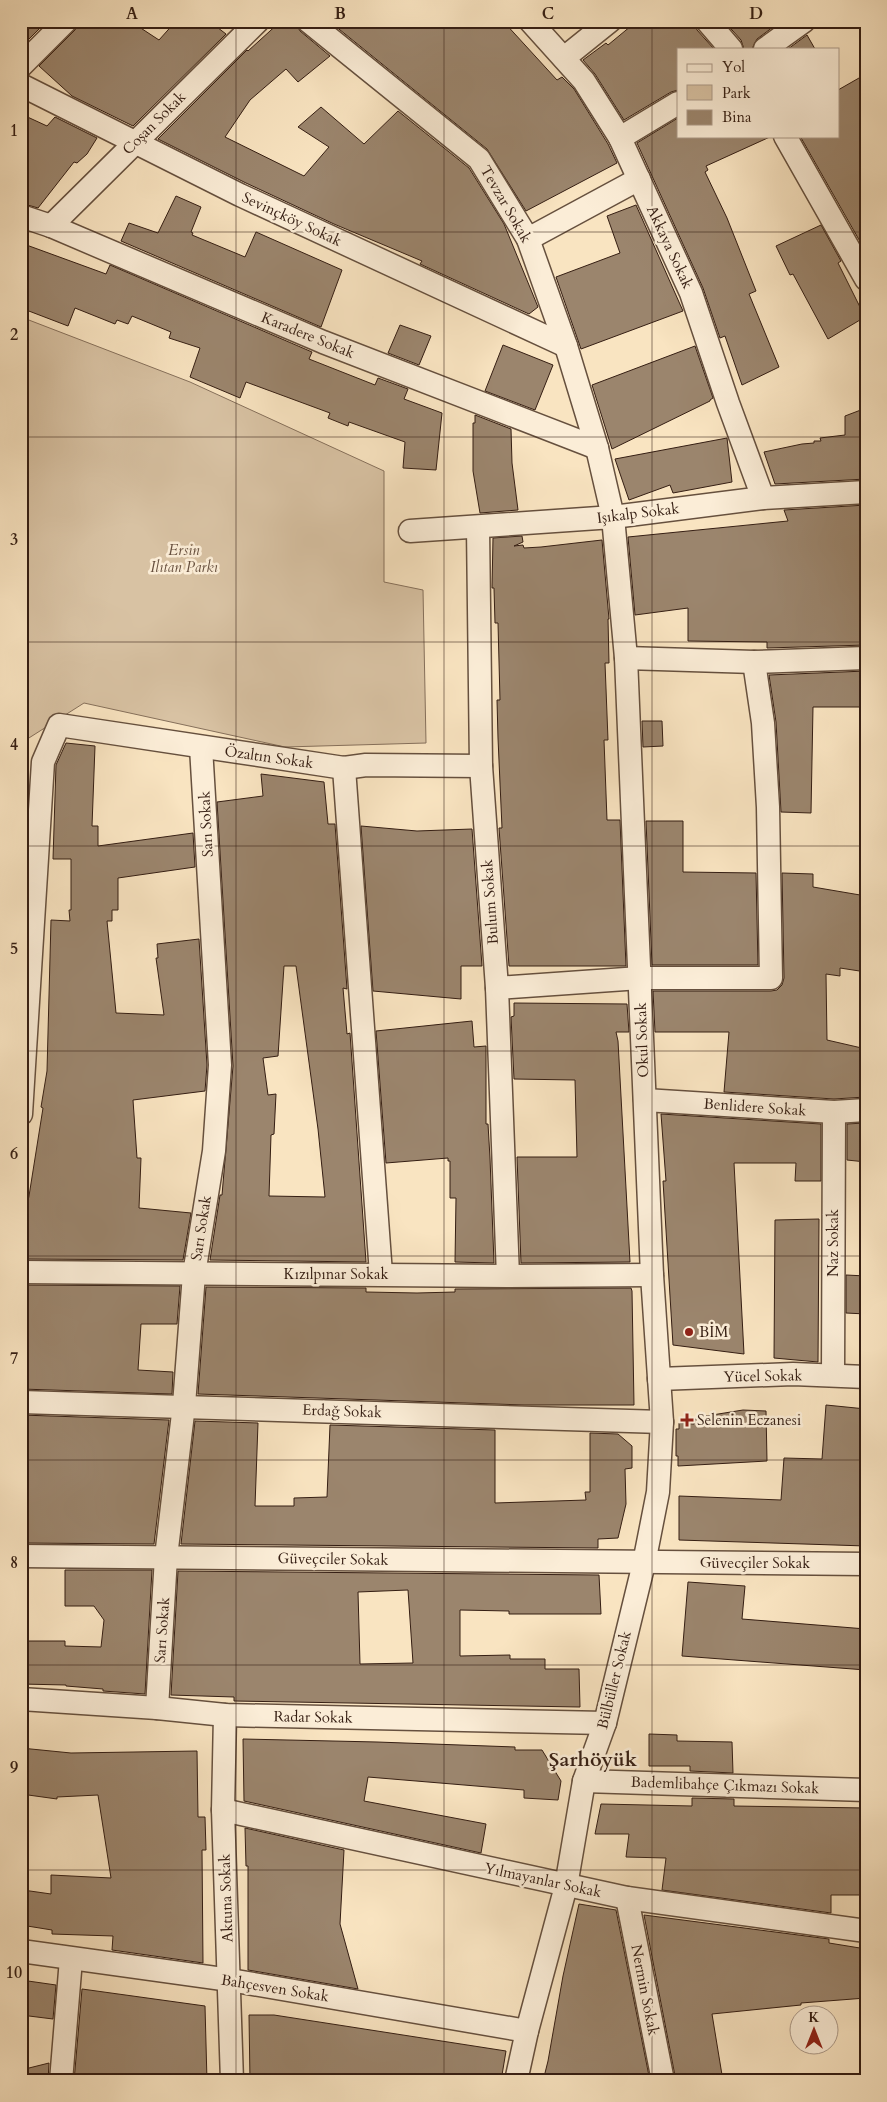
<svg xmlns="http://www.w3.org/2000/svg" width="887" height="2102" viewBox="0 0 887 2102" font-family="Cardo,serif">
  <rect width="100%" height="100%" fill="#f9e4c1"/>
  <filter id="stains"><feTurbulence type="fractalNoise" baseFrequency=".004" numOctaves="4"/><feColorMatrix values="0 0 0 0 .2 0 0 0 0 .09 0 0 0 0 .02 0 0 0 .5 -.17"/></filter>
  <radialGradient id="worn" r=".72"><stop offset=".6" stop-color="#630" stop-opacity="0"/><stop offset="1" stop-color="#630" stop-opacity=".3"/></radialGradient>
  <path fill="#d8c2a3" stroke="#86705b" d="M21,317L190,382L384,471V582L423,590L426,743L285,747L84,703L21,743Z"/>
  <g fill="#9b856d" stroke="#351e13" fill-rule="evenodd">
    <path d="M21,21H47L21,47Z"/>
    <path d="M79,21H130L159,40L176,21H209L226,34L133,126L72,96L39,66L75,30Z"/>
    <path d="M281,21H295L300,31L330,56L298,82L286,69L250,100L225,137L304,176L329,147L298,127L321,107L364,144L398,111L469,168L504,224L538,307L529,314L420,264L422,261L334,224L246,183L158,139L247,50L248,51Z"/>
    <path d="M329,21H503L557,80L562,77L574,89L608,144L617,163L526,211L487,149Z"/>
    <path d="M637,21H694L697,30L714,49H678V90L671,92L624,120L595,74L583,60L606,43L608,45Z"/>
    <path d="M724,21H781L757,39L752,49H744L741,40Z"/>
    <path d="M807,35L815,49H788Z"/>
    <path d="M866,74V252L800,136H838V90Z"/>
    <path d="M21,114L47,126L55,117L97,138L87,154L77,163L74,162L38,208L21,203Z"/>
    <path d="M678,118V136H772L706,166L708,170L705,172L727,218L756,291L749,294L779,367L742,385L725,336L720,338L703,288L637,143Z"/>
    <path d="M176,196L201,207L191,232L193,233L192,235L245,257L256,232L342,270L321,327L121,241L129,223L158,233Z"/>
    <path d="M636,205L683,311L581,349L556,277L620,253L607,216Z"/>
    <path d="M821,225L841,261L838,263L865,317L828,339L793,274L790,275L776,246Z"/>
    <path d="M21,243L106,274L110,265L312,352L309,359L375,385L378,378L408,389L404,399L442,413L436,470L403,468L405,442L349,422L348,426L328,418L330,413L246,382L240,398L190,377L200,348L169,338L171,332L132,316L128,324L117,320L115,324L75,308L68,326L21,308Z"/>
    <path d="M400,325L431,336L419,365L388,353Z"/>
    <path d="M503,345L553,365L535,410L485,391Z"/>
    <path d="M695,346L713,398L710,400V401L612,449L592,385Z"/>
    <path d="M866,408V479L775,484L764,452L802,444L814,443V441H821L820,438L845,435V416Z"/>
    <path d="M475,415L511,429L512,463L518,510L480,513L473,471V423H475Z"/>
    <path d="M727,438L732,482L673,493L670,485L629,500L615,459Z"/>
    <path d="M866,505V645L767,648V642L688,641V608L635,615L628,537L788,521L784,510Z"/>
    <path d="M522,536L523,542L514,546L523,545L524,548L541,547L602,540L609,619H608L609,663H605L608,740H604L607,820H620L626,966H509L499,828H502L498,738L497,700H500L498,623H495L494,588H492L493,538Z"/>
    <path d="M866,671V707H813L811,813L781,812L776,722L769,675Z"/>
    <path d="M642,721H662L663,746L643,747Z"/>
    <path d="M66,743L95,746L92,826H98V846L193,833L195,867L118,878V910H112V921H107L116,1013L164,1015L156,958H158L157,944L199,939L207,1065L205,1091L133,1100L137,1158H141L139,1208L191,1213L183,1260L21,1259V1226H23L29,1196L43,1108L41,1107L47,1071L51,920L70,921L69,910H71V859H53L56,765Z"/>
    <path d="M261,774L324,782L328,824H335L347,989L343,988L347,1034L350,1033L366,1262L210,1260L220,1195H222L233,1066L217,802L263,796ZM284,966H296L318,1129L325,1197L269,1196L271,1135L274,1134L276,1094L268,1095L263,1058L278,1056Z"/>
    <path d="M646,821H683V872L756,873L758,965H652Z"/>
    <path d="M361,826L417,831L472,829L482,966H461V999L373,991Z"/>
    <path d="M782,873L813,874V887L866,896V972L840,968V976L826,974L827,1040L866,1049L865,1097L834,1099L724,1092L729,1032H655L653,991H771L777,990L782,985L784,978Z"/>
    <path d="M514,1003L627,1004L629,1032H616L618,1041L630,1262L521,1263L517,1157H577L575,1080L514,1079L511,1017L514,1016Z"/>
    <path d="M472,1021L474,1047L486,1046V1124H488L490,1158L494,1263L455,1262L456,1198H450V1161H448V1158L386,1163L376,1031Z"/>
    <path d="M661,1114L821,1124V1181H795L796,1163H734L744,1354L673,1345L663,1181H666Z"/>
    <path d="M864,1123L866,1162L847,1160V1124Z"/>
    <path d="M819,1219L818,1362L774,1358L775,1220Z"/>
    <path d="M846,1275L866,1276V1314L846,1313Z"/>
    <path d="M21,1285L180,1286L177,1324H141L138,1370L173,1372L172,1394L21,1389Z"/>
    <path d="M206,1287L366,1288V1292L417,1293L455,1292V1289L631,1288L632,1291L634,1405H524L198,1394Z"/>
    <path d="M826,1405L866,1409V1546L679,1540V1496L781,1500L784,1458L822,1459Z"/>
    <path d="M743,1410L766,1411L767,1461L678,1466V1456H676V1429H679V1423L694,1424V1419L706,1420V1416Z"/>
    <path d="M21,1415L169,1420L154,1544L21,1543Z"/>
    <path d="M195,1421L258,1423L255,1506H294V1498L327,1497L330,1425L495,1430V1503L586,1500L585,1492H590V1433L618,1434L632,1446V1468L625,1469L626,1504L618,1538L598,1539V1548L181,1544Z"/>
    <path d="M65,1570H152L145,1694L103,1691V1689L66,1686V1685L21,1684V1641H65V1646L101,1647L104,1620L94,1606H65Z"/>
    <path d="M178,1571L599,1575L601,1614H509V1611L460,1610V1656L510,1655V1659H545V1669H579L580,1707L234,1701V1697L171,1695ZM408,1590L413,1663L360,1664L358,1592Z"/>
    <path d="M688,1582L745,1586L742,1619L866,1629V1670L682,1656Z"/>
    <path d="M649,1734L677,1735V1741L732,1742L733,1773L690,1771V1766H649Z"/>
    <path d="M243,1739L377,1742L515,1747V1750H542L561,1781L558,1800L524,1798V1790L368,1777L364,1801L486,1824L481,1853L244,1801Z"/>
    <path d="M21,1748L71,1753L197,1751L198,1817H205L206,1850H202L203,1963L112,1950L113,1936L52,1934V1930L21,1925L23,1890L51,1894V1875L111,1878L98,1795L57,1797V1799L21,1794Z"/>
    <path d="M692,1798L734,1799V1806L866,1808V1895H831V1913L662,1890L666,1858L626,1857L629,1834H595L601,1804L692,1806Z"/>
    <path d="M245,1828L344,1850L340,1924L358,1989L248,1970V1866H246Z"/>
    <path d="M579,1904L616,1910L650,2081H543L548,2061L563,1976Z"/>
    <path d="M644,1915L829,1939V1943L866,1949V1998L801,2003V2005L712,2014L723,2081H676Z"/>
    <path d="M21,1980L56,1985L53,2019L21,2015Z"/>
    <path d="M82,1989L205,2006L207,2081H74Z"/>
    <path d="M249,2015H274L506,2051L501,2081H250Z"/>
    <path d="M49,2063L48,2081H21V2070Z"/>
  </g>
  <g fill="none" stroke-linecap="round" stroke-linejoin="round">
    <g stroke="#66503e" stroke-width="25">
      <g id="minor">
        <path d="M308,21L479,159L528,239L566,346L597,448L613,517L626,658L652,1275L662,1422L658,1492L644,1563L605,1723L584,1781L566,1886L527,2031L516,2081"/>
        <path d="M530,21L584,81L620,138L691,293L728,403L763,498"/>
        <path d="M707,21L731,49"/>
        <path d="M765,49L804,21"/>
        <path d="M564,58L610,21"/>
        <path d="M21,66L66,21"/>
        <path d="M21,85L240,195L566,346"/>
        <path d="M785,136L866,279"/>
        <path d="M620,138L678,103"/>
        <path d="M21,216L51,226L323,342L597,448"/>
        <path d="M51,226L258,21"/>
        <path d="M528,239L639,179"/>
        <path d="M478,528L481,766L497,988L508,1276"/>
        <path d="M410,531L613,517L763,498L866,492"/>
        <path d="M626,658L754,662L866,658"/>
        <path d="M344,768L381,1274"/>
        <path d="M497,988L640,978H771L768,807L763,723L754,662"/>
        <path d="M645,1100L834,1112L866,1110"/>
        <path d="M21,1114L43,762L59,725L344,768L366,765L481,766"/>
        <path d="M21,1272L508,1276L652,1275"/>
        <path d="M833,1375L834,1112"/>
        <path d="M659,1379L793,1374L866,1377"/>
        <path d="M21,1402L662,1422"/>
        <path d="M21,1556L866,1564"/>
        <path d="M21,1699L157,1708L225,1715L605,1723"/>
        <path d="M157,1708L166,1557L184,1405L194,1274L214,1151L220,1065L201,747"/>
        <path d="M225,1715L223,1810L232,2081"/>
        <path d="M584,1781L866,1790"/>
        <path d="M223,1810L627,1898L866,1931"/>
        <path d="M627,1898L663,2081"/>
        <path d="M21,1951L230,1980L527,2031"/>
        <path d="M61,2081L71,1959"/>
      </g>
    </g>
    <use href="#minor" stroke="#fbedd7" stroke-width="22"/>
  </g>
  <path fill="none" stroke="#351e13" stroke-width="1" stroke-opacity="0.55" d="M236,21V2081M444,21V2081M652,21V2081M21,232H866M21,437H866M21,642H866M21,846H866M21,1051H866M21,1256H866M21,1460H866M21,1665H866M21,1870H866"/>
  <g fill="#8f2418" stroke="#fbedd7" stroke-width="2">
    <circle cx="689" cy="1332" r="5"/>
    <path d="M684.5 1412.5h5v5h5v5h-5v5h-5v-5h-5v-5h5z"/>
  </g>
  <g text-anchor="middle" stroke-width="5" stroke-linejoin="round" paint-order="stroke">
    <g font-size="15" fill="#351e13" stroke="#fbedd7">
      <text transform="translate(154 123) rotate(-45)" y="5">Coşan Sokak</text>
      <text transform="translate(506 204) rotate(60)" y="5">Tevzar Sokak</text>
      <text transform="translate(292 219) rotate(25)" y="5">Sevinçköy Sokak</text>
      <text transform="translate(670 247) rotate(65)" y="5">Akkaya Sokak</text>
      <text transform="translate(308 335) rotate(22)" y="5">Karadere Sokak</text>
      <text transform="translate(638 513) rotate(-7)" y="5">Işıkalp Sokak</text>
      <text transform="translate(269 757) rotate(8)" y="5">Özaltın Sokak</text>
      <text transform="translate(206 824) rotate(-93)" y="5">Sarı Sokak</text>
      <text transform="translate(490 902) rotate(-94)" y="5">Bulum Sokak</text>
      <text transform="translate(642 1040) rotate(-92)" y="5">Okul Sokak</text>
      <text transform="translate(755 1107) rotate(4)" y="5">Benlidere Sokak</text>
      <text transform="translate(201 1228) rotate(-81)" y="5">Sarı Sokak</text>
      <text transform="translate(833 1243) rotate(-90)" y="5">Naz Sokak</text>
      <text x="336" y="1279">Kızılpınar Sokak</text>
      <text transform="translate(763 1376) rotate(-1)" y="5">Yücel Sokak</text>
      <text transform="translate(342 1411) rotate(2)" y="5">Erdağ Sokak</text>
      <text transform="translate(333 1559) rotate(1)" y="5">Güveçciler Sokak</text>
      <text x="755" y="1568">Güvecçiler Sokak</text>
      <text transform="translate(162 1630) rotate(-86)" y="5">Sarı Sokak</text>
      <text transform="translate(614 1680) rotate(-76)" y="5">Bülbüller Sokak</text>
      <text transform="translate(313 1717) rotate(1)" y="5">Radar Sokak</text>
      <text transform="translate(725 1785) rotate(2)" y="5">Bademlibahçe Çıkmazı Sokak</text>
      <text transform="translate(543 1880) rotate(12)" y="5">Yılmayanlar Sokak</text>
      <text transform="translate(226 1898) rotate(-92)" y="5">Aktuna Sokak</text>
      <text transform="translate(275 1988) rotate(9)" y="5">Bahçesven Sokak</text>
      <text transform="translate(645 1990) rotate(79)" y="5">Nermin Sokak</text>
    </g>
    <g font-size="15" font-style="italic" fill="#664f3e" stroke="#fbedd7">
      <text x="184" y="555">Ersin<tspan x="184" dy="17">Ilıtan Parkı</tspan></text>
    </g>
    <g font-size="15" fill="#351e13" stroke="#fbedd7" text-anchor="start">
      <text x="699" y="1337">BİM</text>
      <text x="697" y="1425">Selenin Eczanesi</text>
    </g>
    <g font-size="20" font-weight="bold" fill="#351e13" stroke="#fbedd7">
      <text x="593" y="1766">Şarhöyük</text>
    </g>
  </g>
  <rect width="887" height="2102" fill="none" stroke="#f9e4c1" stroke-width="55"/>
  <rect x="677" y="48" width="162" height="90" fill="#fbedd7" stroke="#ac9a89"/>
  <rect x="687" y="64" width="25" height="8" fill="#fbedd7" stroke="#ac9a89"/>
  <text x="722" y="72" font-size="15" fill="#351e13">Yol</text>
  <rect x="687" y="85" width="25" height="15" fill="#d8c2a3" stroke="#ac9a89"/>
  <text x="722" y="98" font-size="15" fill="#351e13">Park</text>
  <rect x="687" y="110" width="25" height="15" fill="#9b856d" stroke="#ac9a89"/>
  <text x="722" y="122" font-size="15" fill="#351e13">Bina</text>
  <g transform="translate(814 2030)"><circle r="24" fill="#fbedd7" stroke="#ac9a89"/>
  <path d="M0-4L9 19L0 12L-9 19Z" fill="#8f2418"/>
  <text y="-8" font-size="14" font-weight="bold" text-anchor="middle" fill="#351e13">K</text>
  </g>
  <rect x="28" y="28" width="832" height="2046" fill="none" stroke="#351e13" stroke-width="2"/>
  <g font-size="16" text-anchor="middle" font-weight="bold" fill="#351e13">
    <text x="132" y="19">A</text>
    <text x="340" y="19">B</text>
    <text x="548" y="19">C</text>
    <text x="756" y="19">D</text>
    <text x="14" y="136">1</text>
    <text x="14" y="340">2</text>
    <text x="14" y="545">3</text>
    <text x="14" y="750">4</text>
    <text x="14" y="954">5</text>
    <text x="14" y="1159">6</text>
    <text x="14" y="1364">7</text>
    <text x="14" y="1568">8</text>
    <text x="14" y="1773">9</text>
    <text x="14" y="1978">10</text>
  </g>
  <rect width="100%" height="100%" filter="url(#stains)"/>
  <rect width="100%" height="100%" fill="url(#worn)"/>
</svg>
